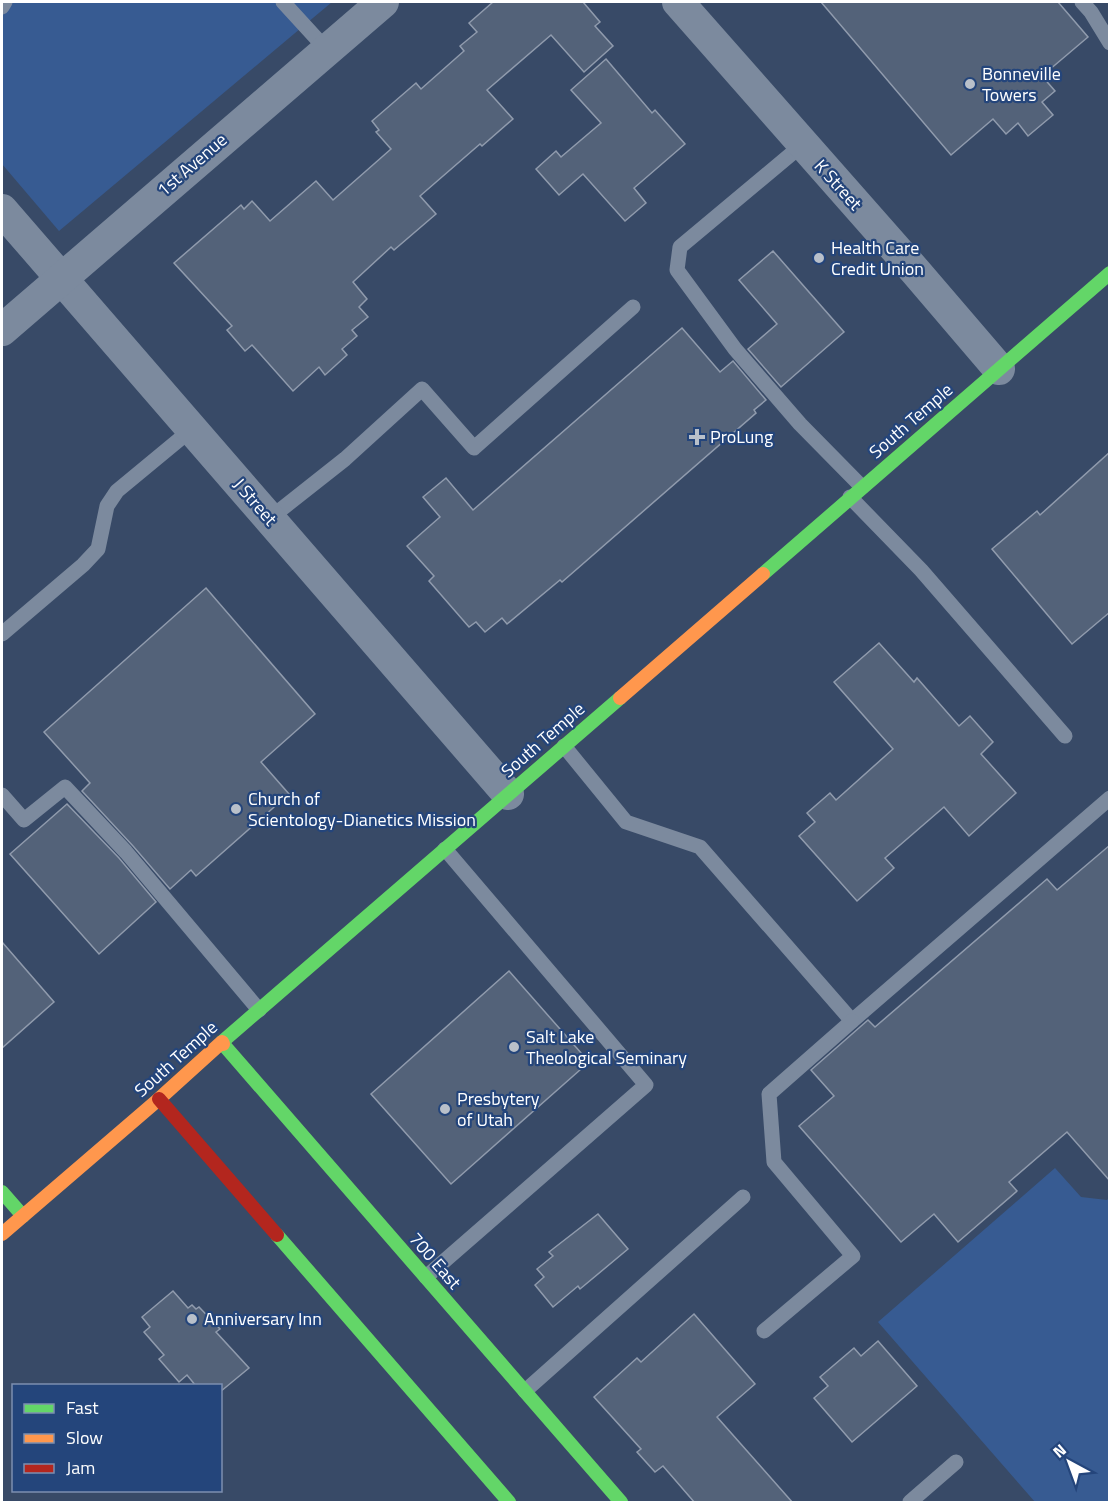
<svg xmlns="http://www.w3.org/2000/svg" width="1111" height="1504" viewBox="0 0 1111 1504" font-family="'Titillium Web',sans-serif">
  <rect width="100%" height="100%" fill="#384a67"/>
  <g fill="#375b92">
    <path d="M2,2H332L59,231L2,164Z"/>
    <path d="M1055,1168L1081,1197L1107,1200L1109,1198V1502H1035L878,1322Z"/>
  </g>
  <g fill="#536279" stroke="#909bad" stroke-width="1.5">
    <path d="M493,2H583L600,22L595,26L613,46L584,72L551,35L487,90L513,119L482,146L480,144L420,196L436,214L394,250L391,247L353,282L367,299L359,307L368,317L352,330L357,336L342,349L347,355L325,375L319,367L293,391L252,345L245,351L227,330L232,326L174,263L241,205L244,209L252,201L270,221L316,181L333,200L391,149L376,132L379,130L372,121L416,83L421,89L464,51L460,46L477,32L469,23Z"/>
    <path d="M821,2H1058L1088,37L1042,76L1055,91L1042,102L1053,115L1028,136L1018,123L1006,134L993,119L951,155Z"/>
    <path d="M606,59L652,113L655,110L685,144L634,188L646,203L625,221L583,174L559,195L536,169L556,151L561,157L601,123L571,90Z"/>
    <path d="M773,251L844,332L781,387L748,349L777,324L739,280Z"/>
    <path d="M682,328L720,372L733,361L766,400L754,410L756,413L562,582L560,580L507,624L502,618L485,632L476,622L469,627L429,581L434,576L407,546L440,517L423,497L446,478L473,510Z"/>
    <path d="M1110,452V612L1072,644L992,549L1037,511L1040,515Z"/>
    <path d="M206,588L315,714L261,762L289,794L196,876L191,870L170,889L133,846L82,791L90,783L44,732Z"/>
    <path d="M879,643L914,682L917,678L959,726L970,716L993,742L981,754L1016,793L969,836L944,807L885,858L894,868L857,901L799,836L815,822L807,813L830,793L836,800L893,749L834,682Z"/>
    <path d="M67,804L119,858L156,902L99,954L10,854Z"/>
    <path d="M1110,845V1181L1067,1132L1009,1182L1017,1191L958,1242L934,1214L901,1242L799,1126L834,1096L811,1070L868,1020L875,1027L1047,879L1057,890Z"/>
    <path d="M2,942L54,1002L2,1048Z"/>
    <path d="M509,971L589,1062L451,1184L371,1094Z"/>
    <path d="M598,1214L628,1249L580,1289L578,1286L553,1307L535,1285L544,1277L537,1269L553,1256L549,1252Z"/>
    <path d="M173,1291L188,1308L192,1305L196,1309L199,1307L220,1329L216,1332L249,1368L220,1392V1386H196L187,1375L179,1382L159,1359L164,1355L144,1332L150,1327L142,1317Z"/>
    <path d="M694,1314L755,1384L717,1417L793,1503H695L663,1466L655,1472L637,1452L641,1449L594,1397L637,1358L641,1362Z"/>
    <path d="M878,1341L917,1386L852,1442L814,1398L828,1386L820,1377L854,1348L861,1356Z"/>
  </g>
  <g fill="none" stroke-linecap="round" stroke-linejoin="round">
    <g stroke="#7c8a9e" stroke-width="15">
      <path d="M283,2L327,50"/>
      <path d="M1082,2L1091,12L1110,43"/>
      <path d="M2,7L5,2"/>
      <path d="M802,145L680,247L677,270L735,349L800,424L862,487"/>
      <path d="M850,497L921,570L1065,736"/>
      <path d="M269,519L345,459L422,389L474,448L633,307"/>
      <path d="M2,634L83,565L98,549L107,506L117,491L192,429"/>
      <path d="M564,746L626,822L700,847L852,1021L1110,798"/>
      <path d="M2,795L24,820L65,787L126,852L259,1010"/>
      <path d="M426,1277L646,1085L445,849"/>
      <path d="M764,1331L853,1256L774,1162L769,1094L852,1021"/>
      <path d="M525,1391L743,1197"/>
      <path d="M910,1502L956,1462"/>
    </g>
    <g stroke="#7c8a9e" stroke-width="32">
      <path d="M678,2L916,272L999,369"/>
      <path d="M2,210L508,794"/>
      <path d="M2,330L383,2"/>
    </g>
    <g stroke="#63d668" stroke-width="14">
      <path d="M763,574L1110,273"/>
      <path d="M222,1042L620,698"/>
      <path d="M223,1044L621,1502"/>
      <path d="M2,1192L23,1216"/>
      <path d="M277,1235L509,1502"/>
    </g>
    <g stroke="#ff974d" stroke-width="14">
      <path d="M620,698L763,574"/>
      <path d="M2,1234L159,1099L222,1042L223,1044"/>
    </g>
    <path stroke="#b3261e" stroke-width="14" d="M159,1099L277,1235"/>
  </g>
  <g fill="#b9c0ca" stroke="#24457b" stroke-width="2">
    <circle cx="970" cy="84" r="6"/>
    <circle cx="819" cy="258" r="6"/>
    <path d="M694 428h6v6h6v6h-6v6h-6v-6h-6v-6h6z"/>
    <circle cx="236" cy="809" r="6"/>
    <circle cx="514" cy="1047" r="6"/>
    <circle cx="445" cy="1109" r="6"/>
    <circle cx="192" cy="1319" r="6"/>
  </g>
  <g text-anchor="middle" stroke-width="4.5" stroke-linejoin="round" paint-order="stroke">
    <g font-size="18" fill="#fff" stroke="#24457b" text-anchor="start">
      <text x="982" y="80">Bonneville<tspan x="982" dy="21">Towers</tspan></text>
      <text x="831" y="254">Health Care<tspan x="831" dy="21">Credit Union</tspan></text>
      <text x="710" y="443">ProLung</text>
      <text x="248" y="805">Church of<tspan x="248" dy="21">Scientology-Dianetics Mission</tspan></text>
      <text x="526" y="1043">Salt Lake<tspan x="526" dy="21">Theological Seminary</tspan></text>
      <text x="457" y="1105">Presbytery<tspan x="457" dy="21">of Utah</tspan></text>
      <text x="204" y="1325">Anniversary Inn</text>
    </g>
    <g font-size="18" fill="#fff" stroke="#24457b">
      <text transform="translate(192 165) rotate(-41)" y="6">1st Avenue</text>
      <text transform="translate(838 185) rotate(48)" y="6">K Street</text>
      <text transform="translate(911 421) rotate(-41)" y="6">South Temple</text>
      <text transform="translate(255 502) rotate(49)" y="6">J Street</text>
      <text transform="translate(543 740) rotate(-41)" y="6">South Temple</text>
      <text transform="translate(176 1059) rotate(-42)" y="6">South Temple</text>
      <text transform="translate(435 1261) rotate(49)" y="6">700 East</text>
    </g>
  </g>
  <rect width="1111" height="1504" fill="none" stroke="#ffffff" stroke-width="6"/>
  <rect x="12" y="1384" width="210" height="108" fill="#24457b" stroke="#7c8fb0" stroke-width="1.5"/>
  <rect x="24" y="1404" width="30" height="9" fill="#63d668" stroke="#7c8fb0" stroke-width="1.5"/>
  <text x="66" y="1414" font-size="18" fill="#ffffff">Fast</text>
  <rect x="24" y="1434" width="30" height="9" fill="#ff974d" stroke="#7c8fb0" stroke-width="1.5"/>
  <text x="66" y="1444" font-size="18" fill="#ffffff">Slow</text>
  <rect x="24" y="1464" width="30" height="9" fill="#b3261e" stroke="#7c8fb0" stroke-width="1.5"/>
  <text x="66" y="1474" font-size="18" fill="#ffffff">Jam</text>
  <g transform="translate(1069 1462) rotate(319)" stroke="#24457b" stroke-width="4.5" paint-order="stroke">
  <path d="M0-4.5L10 22L0 15L-10 22Z" fill="#ffffff"/>
  <text y="-9" font-size="16" font-weight="bold" text-anchor="middle" fill="#ffffff">N</text>
  </g>
</svg>
